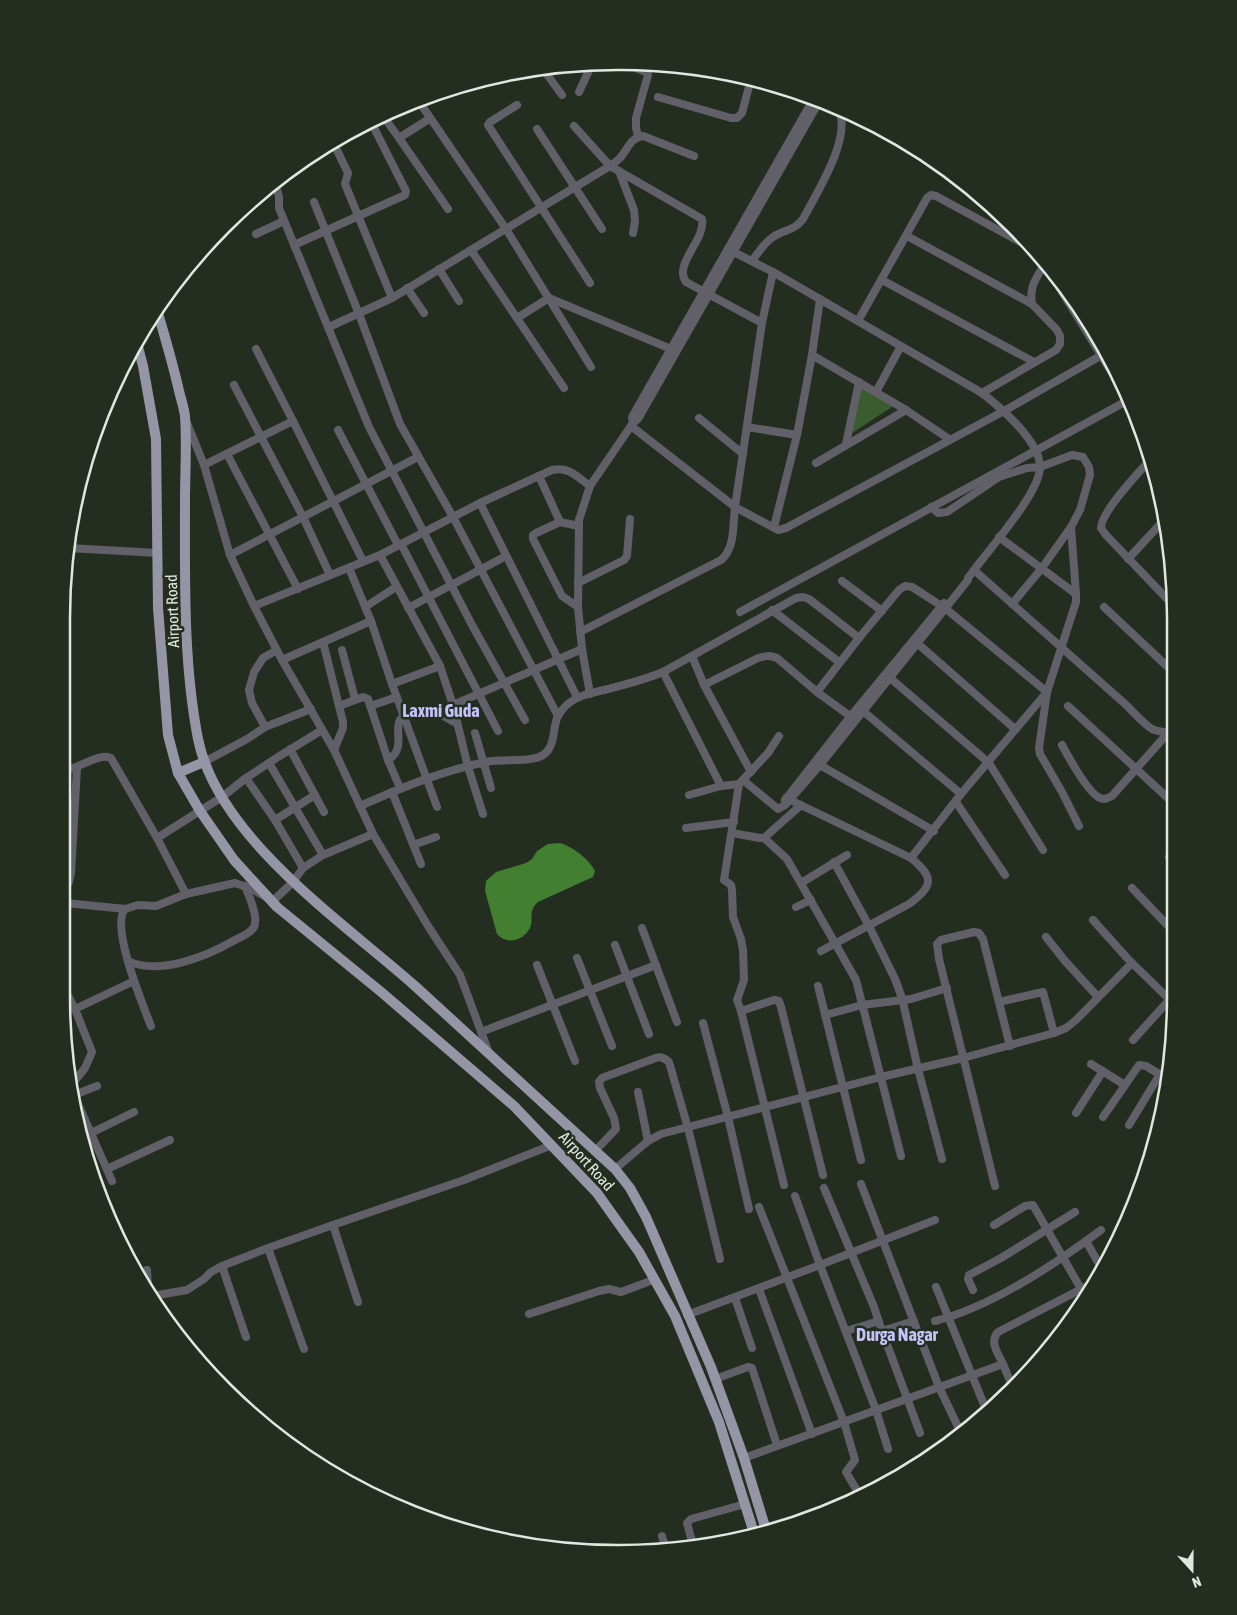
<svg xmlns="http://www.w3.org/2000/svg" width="1237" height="1615" viewBox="0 0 1237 1615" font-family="'Asap Condensed',sans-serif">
  <rect width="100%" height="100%" fill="#232e20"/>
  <path fill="#3a5d30" d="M859,383L895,405L846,437Z"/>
  <path fill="#437f30" d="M560,843C573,847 589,859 595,871L593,877L538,902C526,913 536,921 528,931C520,942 506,944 497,934L485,891L486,881L496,872L526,863L532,859L537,851L548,844Z"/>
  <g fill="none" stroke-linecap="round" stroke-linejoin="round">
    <g stroke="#616068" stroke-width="8">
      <path d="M618,61L646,72L648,75L636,118V128L638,136"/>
      <path d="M543,69L562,95"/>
      <path d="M579,92L592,64"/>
      <path d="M658,97L731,118H737L742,113L751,79"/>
      <path d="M418,100L506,229L591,367"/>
      <path d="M420,104L433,95"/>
      <path d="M517,105L490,122L488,125L590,283"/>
      <path d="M383,116L399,138"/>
      <path d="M429,119L399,138L448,209"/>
      <path d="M574,126L610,166L702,219C706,240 673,264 686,282L762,323"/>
      <path d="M537,129L602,229"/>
      <path d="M619,171L634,210L635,221L633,233"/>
      <path d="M275,183L279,197V208L369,427L472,625L525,720"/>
      <path d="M314,202L359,314L400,424L453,517L558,716"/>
      <path d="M256,234L284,221"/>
      <path d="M907,236L1032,304L1057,330L1060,336V344L1056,350L982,393"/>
      <path d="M294,245L405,195L406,191L371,122"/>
      <path d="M728,249L773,272L982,393C1000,407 1040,441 1040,467C1040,493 990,548 974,570L968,578V580L820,765L785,805L778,809L743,780"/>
      <path d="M752,261C758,253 764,243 773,237C784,229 793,232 803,219C816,194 855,134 837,107"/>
      <path d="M1046,266L1117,381"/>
      <path d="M439,269L459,301"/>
      <path d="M773,272L762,323L735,507L778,530L786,528L1004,411L1102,355"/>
      <path d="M882,280L1034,362"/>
      <path d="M407,288L424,313"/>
      <path d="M392,298L471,250"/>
      <path d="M1032,304C1029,287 1036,278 1045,264"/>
      <path d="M517,318L549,298L671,349"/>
      <path d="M858,321L927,198L931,195L936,196L1033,249"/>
      <path d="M329,327L392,298L345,184L348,173L333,142"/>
      <path d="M256,349L293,421"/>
      <path d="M812,355L906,410L949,439"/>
      <path d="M234,385L303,517L330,575"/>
      <path d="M564,388L471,250L610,166C613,164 617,161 620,158C628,149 630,138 643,136L694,156"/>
      <path d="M876,392L901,346"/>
      <path d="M699,418L743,454"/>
      <path d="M187,423L204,465L230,555L254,606L282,660L334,750L373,834L428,926L460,975L489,1053"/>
      <path d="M633,423L632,417L814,98"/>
      <path d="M747,427L797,435"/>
      <path d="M338,430L398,545"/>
      <path d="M846,444L859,382"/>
      <path d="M227,454L298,589"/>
      <path d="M1151,459C1139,472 1101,512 1101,528L1106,535L1171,603"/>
      <path d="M816,463L906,410"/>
      <path d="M204,465L293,421L363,561"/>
      <path d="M539,476L560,522"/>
      <path d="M480,503L577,697"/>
      <path d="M931,507L938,513L947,512L999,477L1027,468L1040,467L1072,455L1083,457L1089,467L1090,475L1080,510L1071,527L1076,594V602L1047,692L1039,748L1040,754L1062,792L1079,826"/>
      <path d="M774,527L797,435L812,355L820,299"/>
      <path d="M999,537L1076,594"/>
      <path d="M401,544L498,731"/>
      <path d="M68,548L158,553"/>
      <path d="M230,555L418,457"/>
      <path d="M380,555L440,666L453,705L468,767L483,814"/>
      <path d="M1128,559L1165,519"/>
      <path d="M349,568L371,621L392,684L437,807"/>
      <path d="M974,570L1124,703C1133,711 1141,722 1152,729C1159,733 1165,730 1171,736"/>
      <path d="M842,581L882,611"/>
      <path d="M578,583L624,560L627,556L630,519"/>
      <path d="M1012,604L1042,568L1071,527"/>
      <path d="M254,606L380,555L480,503L552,470C569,466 577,477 590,486"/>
      <path d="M365,607L396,587"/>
      <path d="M578,607L562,596L533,539V535L536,533L560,522L579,526"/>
      <path d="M1104,607L1171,670"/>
      <path d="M408,608L506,556"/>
      <path d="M772,610L839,662"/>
      <path d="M740,612L1123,403L1126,398"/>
      <path d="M580,632L721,560C735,549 733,524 735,507L631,426"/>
      <path d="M323,642L343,722V728L334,750"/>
      <path d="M917,643L1015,729"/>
      <path d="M342,650L355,699"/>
      <path d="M692,656L704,685L751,772"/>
      <path d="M282,660L371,621"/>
      <path d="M663,672L721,786"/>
      <path d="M889,677L989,763L1043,850"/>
      <path d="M392,684L440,666"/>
      <path d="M704,685L758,658C765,656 769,655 777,658L817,692L854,719"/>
      <path d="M817,692L859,638L899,590L905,586L912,587L920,592L946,609L1047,692L961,794L911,858"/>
      <path d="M590,694L582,649L578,607L579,520L590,486L633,423L638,419L820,100"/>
      <path d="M453,705L582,649"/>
      <path d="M339,706L363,697L368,699L388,760L400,788"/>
      <path d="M370,706L397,697"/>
      <path d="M1068,706L1171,801"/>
      <path d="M863,711L961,794"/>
      <path d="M265,727L252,703L249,690L254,672L263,658L277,650"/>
      <path d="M475,733L491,788"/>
      <path d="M1062,745C1069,758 1088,793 1100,798C1104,800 1108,798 1112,796L1168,733"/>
      <path d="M290,749L324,812"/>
      <path d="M388,760C411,746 385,722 410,712C431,704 438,714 456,723"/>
      <path d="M204,762L247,739L265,727L311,709"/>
      <path d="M269,763L323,855"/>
      <path d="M820,765L934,831"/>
      <path d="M62,771C77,770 99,752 111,758L157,838L186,894"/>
      <path d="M246,778L275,820L303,868"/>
      <path d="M392,792L421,864"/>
      <path d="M689,795L721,786L739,784"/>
      <path d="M786,798L911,858C934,877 934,886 909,904L821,951"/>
      <path d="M785,800L850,717L944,603"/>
      <path d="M956,802L1005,875"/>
      <path d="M360,806C401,788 441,771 486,762C502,758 523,763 539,757C556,750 552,732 557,718C560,712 564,707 569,703C579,695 592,693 604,690C624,685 644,680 663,672L796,598L803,597L809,599L859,638"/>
      <path d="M275,820L315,795"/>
      <path d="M686,828L734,822"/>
      <path d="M732,833L760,838H764L801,805"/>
      <path d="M157,838L222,797L246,778L278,757L322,730"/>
      <path d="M764,838L787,859L856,980L901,1156"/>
      <path d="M413,845L436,837"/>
      <path d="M1169,857L1171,860"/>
      <path d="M834,862L869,926L895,979L902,998L918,1069L942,1159"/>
      <path d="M801,883L847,855"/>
      <path d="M1132,888L1171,929"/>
      <path d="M62,892L69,882L71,873L77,768"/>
      <path d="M62,900L66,903L125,909L138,905L156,906L186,894L235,883L252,889L273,901L293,882L303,868L323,855L373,834"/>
      <path d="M796,907L811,900"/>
      <path d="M125,909C110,927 143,1005 151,1026"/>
      <path d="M1093,920L1128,959L1171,1001"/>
      <path d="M642,928L677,1022"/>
      <path d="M1046,937L1065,961L1098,997"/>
      <path d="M615,945L649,1034"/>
      <path d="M577,958L612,1046"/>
      <path d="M128,961C160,976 207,956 235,940C241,937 251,933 254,927C259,918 249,896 245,886"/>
      <path d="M537,965L575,1061"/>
      <path d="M61,982L75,1009L92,1052L85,1068L73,1083"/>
      <path d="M818,986L861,1160"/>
      <path d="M999,1002L1043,992L1054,1033"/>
      <path d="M75,1009L134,981"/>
      <path d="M741,1011L737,1000L744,980L743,950L741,939L733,917L732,890L731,885L724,880L739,784L768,753L779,736"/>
      <path d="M825,1015L862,1005L911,999L947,988"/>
      <path d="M703,1023L728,1117L749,1209"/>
      <path d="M481,1032L656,965"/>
      <path d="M1133,1040L1171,998"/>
      <path d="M1091,1064L1125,1085"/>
      <path d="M638,1092L648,1141"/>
      <path d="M74,1095L97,1086"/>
      <path d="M75,1097L112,1181"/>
      <path d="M1076,1113L1103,1071"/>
      <path d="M1103,1117L1139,1065L1146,1066L1169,1080"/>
      <path d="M1129,1125L1160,1074"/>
      <path d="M91,1133L134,1112"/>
      <path d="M1153,1135L1158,1126"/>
      <path d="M595,1151L616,1129L614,1118L600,1088L599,1082L602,1078L653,1059C660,1056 663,1057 669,1062L688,1128L720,1259"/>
      <path d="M107,1169L170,1140"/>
      <path d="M615,1169L648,1141L661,1134L881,1077L963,1058L1054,1033L1066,1028L1076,1020L1132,963"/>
      <path d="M861,1184L939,1387L961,1433"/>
      <path d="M784,1185L741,1011L774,1000L779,1001L781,1007L823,1175"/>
      <path d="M995,1186L939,959L937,944L941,940L974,932L979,933L983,939L1010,1046"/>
      <path d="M824,1188L874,1307L882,1331L914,1321"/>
      <path d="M795,1196L820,1265L935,1220"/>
      <path d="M759,1207L844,1422L855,1460L846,1472L859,1494"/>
      <path d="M994,1225L1025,1206L1033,1205L1085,1296"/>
      <path d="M1086,1241L1101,1230"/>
      <path d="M222,1266L246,1337"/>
      <path d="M147,1270L148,1291"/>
      <path d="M936,1287L987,1412"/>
      <path d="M759,1289L812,1434"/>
      <path d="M973,1290L968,1279L969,1275L1001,1258L1075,1212"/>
      <path d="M152,1296L187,1290L204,1279L211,1272L222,1266L268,1248"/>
      <path d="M735,1298L752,1348"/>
      <path d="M358,1302L333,1225L464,1180L552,1145"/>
      <path d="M529,1314L599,1291L609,1289L621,1292L653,1280"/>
      <path d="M687,1315L820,1265L876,1410L888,1449"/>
      <path d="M935,1321C986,1308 1043,1272 1086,1241L1103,1271"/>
      <path d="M846,1331L879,1321"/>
      <path d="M882,1331L920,1433"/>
      <path d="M304,1349L268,1248L333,1225"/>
      <path d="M1003,1364L1010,1381H1015L1022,1378"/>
      <path d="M715,1379L748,1367L752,1368L777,1445"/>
      <path d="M744,1458L1003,1364C998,1353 989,1342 998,1332L1097,1281"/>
      <path d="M922,1463L931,1458"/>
      <path d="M888,1478L889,1479"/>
      <path d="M662,1536L666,1550"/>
      <path d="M693,1545L687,1523L691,1519L745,1504"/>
    </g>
    <g stroke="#9695a5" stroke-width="10">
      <path d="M157,310C165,337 173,364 179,391C181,399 184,408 185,416C187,442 185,474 185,500C185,579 183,662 198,739C218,838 343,922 415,986C482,1047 549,1108 615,1169L630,1188L646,1217L711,1367L744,1458L766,1530"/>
      <path d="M137,343L143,366L156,439L158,608L168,735L178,773L200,811L234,860L277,907L380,991L514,1106L597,1193L639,1252L675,1316L719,1422L754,1533"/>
      <path d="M178,773L204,762"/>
    </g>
  </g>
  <g text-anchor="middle" stroke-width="5" stroke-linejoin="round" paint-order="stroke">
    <g font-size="16" fill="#e0e7de" stroke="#232e20">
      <text transform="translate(172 611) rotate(-92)" y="6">Airport Road</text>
      <text transform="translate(587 1161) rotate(48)" y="6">Airport Road</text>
    </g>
    <g font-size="18" font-weight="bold" fill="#c7c1fa" stroke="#232e20">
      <text x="441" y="717">Laxmi Guda</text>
      <text x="897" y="1341">Durga Nagar</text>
    </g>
  </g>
  <path d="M0 0H1237V1615H0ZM618 70H619A548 548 0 0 1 1167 618V997A548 548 0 0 1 619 1545H618A548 548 0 0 1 70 997V618A548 548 0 0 1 618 70Z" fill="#232e20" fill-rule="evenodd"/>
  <path fill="none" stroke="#e0e7de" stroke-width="2.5" d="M618 70H619A548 548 0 0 1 1167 618V997A548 548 0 0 1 619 1545H618A548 548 0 0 1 70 997V618A548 548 0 0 1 618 70Z"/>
  <g transform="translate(1192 1570) rotate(159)" stroke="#232e20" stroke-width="4" paint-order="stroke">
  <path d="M0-4L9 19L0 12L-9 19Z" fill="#e0e7de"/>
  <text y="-8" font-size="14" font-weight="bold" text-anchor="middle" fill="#e0e7de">N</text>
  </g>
</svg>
